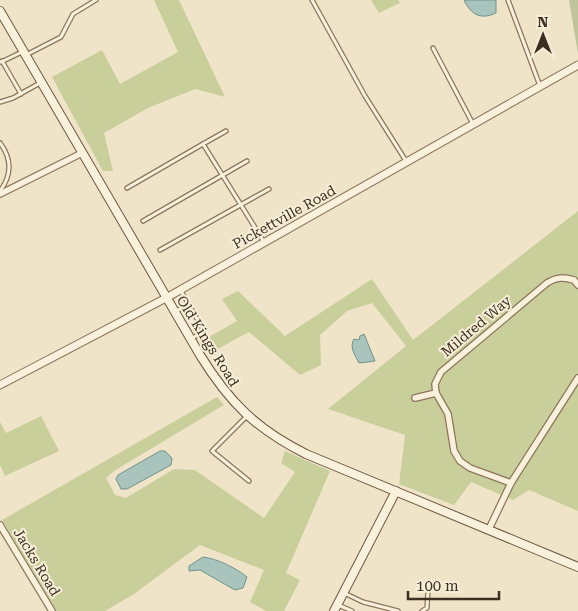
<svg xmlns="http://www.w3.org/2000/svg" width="578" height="611" viewBox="0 0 578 611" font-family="'Roboto Serif',serif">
  <rect width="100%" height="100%" fill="#f0e4c8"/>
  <g fill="#c9cf9b">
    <path d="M154,0H179L225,97L195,89L148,108L104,133L113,171H103L52,77L102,50L120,84L178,52Z"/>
    <path d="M371,0H398L400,3L379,13Z"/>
    <path d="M578,211V511L529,490L513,500L471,482L454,505L399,484L405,435L328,409L406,346L372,303L347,311L320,335L321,365L300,375L249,332L208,354L200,342L237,321L222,299L238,291L285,336L372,279L413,340Z"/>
    <path d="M217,397L224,405L114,471L106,478L115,495L126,498L174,469L195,470L264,518L295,472L281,463L285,451L330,471L286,573L300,580L284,611H266L250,602L264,570L200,545L134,594L105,611H55L2,520Z"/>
    <path d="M41,416L59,451L5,476L0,465V422L6,433Z"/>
  </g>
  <path fill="#bfc49a" d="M569,0H578V54Z"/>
  <g fill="#a9c4bc" stroke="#6f938a">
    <path d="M464,0H496V13C481,20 471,15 464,0Z"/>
    <path d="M364,334L375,361L359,363C355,355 349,347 354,339L359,340L360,336Z"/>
    <path d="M160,451H165L172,458L171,465L127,489H121L116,479L118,475Z"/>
    <path d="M203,557C218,559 236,568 247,577L243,588L235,590L200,570L189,571V566Z"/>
  </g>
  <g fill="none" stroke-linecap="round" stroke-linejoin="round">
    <g stroke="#8d765c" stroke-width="5.5">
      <g id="service">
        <path d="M312,0L365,96L406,161"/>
        <path d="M508,0L540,86"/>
        <path d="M433,48L473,124"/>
        <path d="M26,55L61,37L73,14L96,0"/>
        <path d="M2,61L21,94"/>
        <path d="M1,62L22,52"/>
        <path d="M0,102L13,98L40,83"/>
        <path d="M0,143C12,159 12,175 0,191"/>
        <path d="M203,144L226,131"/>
        <path d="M127,188L203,144L264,242"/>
        <path d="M143,221L247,161"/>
        <path d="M160,250L269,189"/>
        <path d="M181,291L204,331L191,339"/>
        <path d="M175,312L188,304"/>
        <path d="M247,416L212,451L249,481"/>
        <path d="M344,593L363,602L398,611"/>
        <path d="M338,605L352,611"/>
        <path d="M422,611L427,608L428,590"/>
      </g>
    </g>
    <g stroke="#8d765c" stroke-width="8">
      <g id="minor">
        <path d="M0,194L82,153"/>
        <path d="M415,398L436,393"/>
        <path d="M511,483L470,468L460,461L454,451L448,414L436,393L435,384L441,372L547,283C557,277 563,277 574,280L578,285"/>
        <path d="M0,525L52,611"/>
        <path d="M489,529L511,483L578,378"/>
      </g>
    </g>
    <g stroke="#8d765c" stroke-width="9">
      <path id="tertiary" d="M0,385L166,298L578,65"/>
    </g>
    <g stroke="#6f573f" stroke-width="10">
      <g id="secondary">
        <path d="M0,11L200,355C229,402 256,429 306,454L578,567"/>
        <path d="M334,611L396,491"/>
      </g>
    </g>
    <use href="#service" stroke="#faf1dc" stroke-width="3"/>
    <use href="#minor" stroke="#faf1dc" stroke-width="5.5"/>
    <use href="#tertiary" stroke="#faf1dc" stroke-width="7"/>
    <use href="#secondary" stroke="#faf1dc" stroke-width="8"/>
  </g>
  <g text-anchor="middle" stroke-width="4" stroke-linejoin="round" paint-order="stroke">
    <g font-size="14" fill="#3d2e20" stroke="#f7eed8">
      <text transform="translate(284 217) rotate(-29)" y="5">Pickettville Road</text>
      <text transform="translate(476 326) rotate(-40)" y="5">Mildred Way</text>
      <text transform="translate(208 341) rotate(58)" y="5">Old Kings Road</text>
      <text transform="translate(37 562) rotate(59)" y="5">Jacks Road</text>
    </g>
  </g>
  <g transform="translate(543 35)" stroke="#f7eed8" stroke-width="4" paint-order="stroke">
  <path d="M0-4L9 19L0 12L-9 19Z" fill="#3d2e20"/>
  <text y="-8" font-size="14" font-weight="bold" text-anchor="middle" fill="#3d2e20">N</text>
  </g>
  <path d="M408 591v8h91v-8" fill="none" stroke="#3d2e20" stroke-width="2.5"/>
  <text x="416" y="591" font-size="15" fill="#3d2e20" stroke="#f7eed8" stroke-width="4" paint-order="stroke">100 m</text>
</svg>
